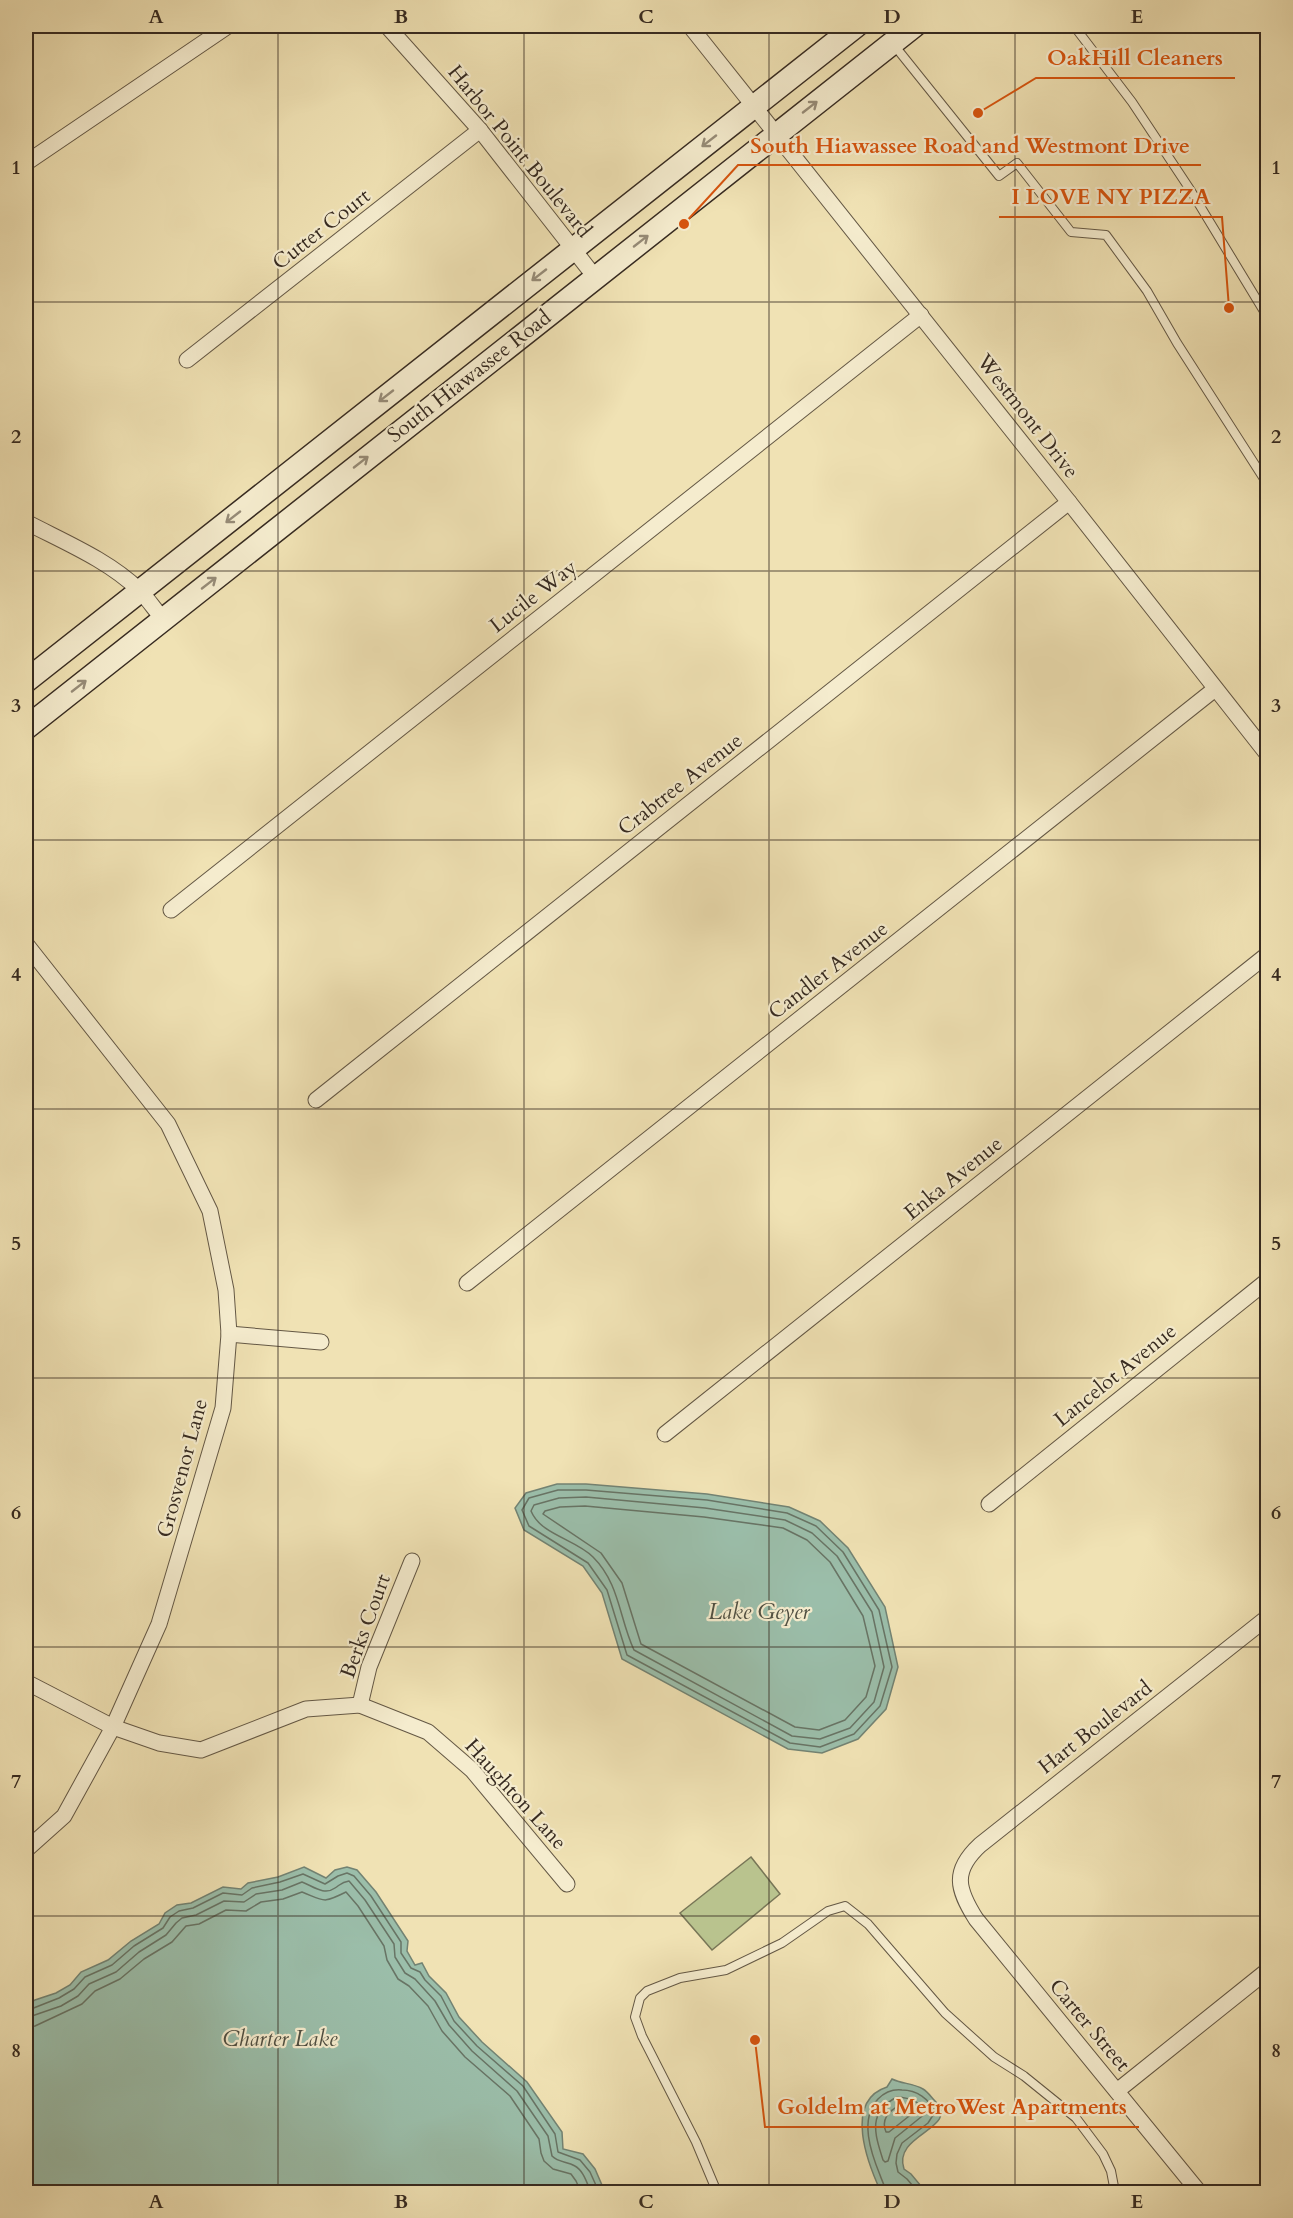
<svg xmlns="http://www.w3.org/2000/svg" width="1293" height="2218" viewBox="0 0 1293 2218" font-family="Cardo,serif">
  <rect width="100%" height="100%" fill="#f0e2b4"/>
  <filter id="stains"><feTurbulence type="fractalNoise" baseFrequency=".00333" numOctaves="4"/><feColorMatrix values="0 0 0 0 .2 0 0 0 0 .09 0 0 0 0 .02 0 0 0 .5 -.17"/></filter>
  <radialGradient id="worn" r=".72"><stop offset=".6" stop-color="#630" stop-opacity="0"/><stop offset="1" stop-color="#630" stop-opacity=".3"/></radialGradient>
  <path fill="#b9c38e" stroke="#787657" stroke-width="1.5" d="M751,1857L780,1894L712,1950L680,1913Z"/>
  <g fill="#9bbeaa" stroke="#738373" stroke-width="1.5">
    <path d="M557,1484H586L707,1494L789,1507L820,1521L848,1548L885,1607L898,1667L886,1709L858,1739L822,1753L788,1749L622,1659L602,1593L583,1566L524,1530L515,1508L526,1493Z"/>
    <path d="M304,1867L326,1878L335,1870L347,1867L357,1870L376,1892L408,1941L407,1951L415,1965L422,1963L429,1976L446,1993L459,2017L482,2042L527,2082L562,2132L563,2149L583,2154L595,2169L605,2192H26V2006L35,2000L56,1993L70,1985L81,1972L108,1960L131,1941L159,1924L165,1913L177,1905L191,1903L223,1887L241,1889L248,1883L278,1877Z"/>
    <path d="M892,2079C902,2084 913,2083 923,2089C928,2092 932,2098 936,2102C960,2129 892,2134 904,2169L911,2174L926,2192H881C868,2164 843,2101 887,2087Z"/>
  </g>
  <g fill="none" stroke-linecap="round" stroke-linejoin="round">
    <g stroke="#687465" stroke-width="1.5">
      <path d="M558,1490H586L707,1500L787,1513L816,1526L843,1552L879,1610L892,1667L880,1706L854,1734L820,1747L790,1743L627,1655L607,1590L588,1563L529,1526L522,1510L529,1498Z"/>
      <path d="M586,1497L705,1508L785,1520L812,1533L837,1556L872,1612L884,1667L874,1702L850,1728L820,1739L792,1736L634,1650C619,1618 620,1584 593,1557C575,1539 541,1535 531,1511L534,1505L559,1498Z"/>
      <path d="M585,1506L704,1517L783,1528L807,1540L830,1562L863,1616L875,1666L866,1697L845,1720L819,1730L795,1727L641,1644L622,1583L601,1553L543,1514L545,1511L560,1507Z"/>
      <path d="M26,2011L59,1998L74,1989L85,1977L112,1965L134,1946L163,1928L170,1917L179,1911L193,1908L223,1893L242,1895L252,1888L280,1882L303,1874L325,1884L338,1876L347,1873L354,1876L371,1896L401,1942V1953L411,1968L420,1972L425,1980L441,1996L454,2021L477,2046L523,2086L555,2134L558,2152L580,2160L590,2172L599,2192"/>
      <path d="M26,2018L61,2006L78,1996L89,1984L116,1972L139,1952L166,1935L176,1923L182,1918L196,1915L224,1901L244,1902L256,1894L282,1890L302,1882C313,1886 324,1896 335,1888C341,1884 342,1882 349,1881L365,1900L394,1944L395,1957L405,1973L415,1979L435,2001L449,2025L472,2051L517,2091L548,2136L552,2156C559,2163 567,2161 575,2166C584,2171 587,2184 591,2192"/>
      <path d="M26,2027L35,2026L82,2004L95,1991L120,1979L144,1959L172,1942L186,1926L199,1924L226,1910L246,1911L261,1902L283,1899L302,1892C325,1901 322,1904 346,1892L358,1906L384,1946L387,1960L398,1979L409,1986L428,2006L442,2031L465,2057L510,2096L539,2139L541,2153L544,2161L553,2169L571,2174L576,2181L581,2192"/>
      <path d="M897,2097C911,2098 919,2101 926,2113L895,2138L888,2161L885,2162L883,2160C874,2132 868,2112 897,2097Z"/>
      <path d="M899,2106L911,2108L913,2113L889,2132H886C881,2120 888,2111 899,2106Z"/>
      <path d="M886,2192C885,2186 882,2181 880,2175C871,2153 859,2119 878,2099C885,2092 893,2089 902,2090C917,2090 929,2099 935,2112L928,2123L902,2143L897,2154L896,2163L898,2172L907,2179L918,2192"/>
    </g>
    <g stroke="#645845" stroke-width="10">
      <g id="lane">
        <path d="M1074,26L1132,102L1191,191L1268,318"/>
        <path d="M894,45L999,176L1017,163L1071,232L1106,235L1147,291L1177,343L1268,485"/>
        <path d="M717,2192L696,2142L642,2036L635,2017L640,1998L647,1991L680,1978L726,1970L782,1943L828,1911L845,1906L868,1924L945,2013L994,2057L1024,2076L1076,2118L1103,2154L1111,2171L1115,2192"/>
      </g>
    </g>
    <g stroke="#645845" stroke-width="17">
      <g id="street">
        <path d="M387,26L480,130L595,277"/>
        <path d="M690,26L1069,502L1268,755"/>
        <path d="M26,163L228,26"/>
        <path d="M187,360L480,130"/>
        <path d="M26,522C64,542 108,560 139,590C148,599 155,610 163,619"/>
        <path d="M171,910L921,315"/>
        <path d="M26,944L168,1124L210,1211L226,1290L229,1334L223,1408L159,1624L113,1727L64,1816L26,1850"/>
        <path d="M316,1100L1069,502"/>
        <path d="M467,1283L1215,689"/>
        <path d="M229,1334L321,1342"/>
        <path d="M665,1434L1268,954"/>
        <path d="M989,1504L1268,1280"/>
        <path d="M26,1682L113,1727L159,1743L201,1750L306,1709L360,1705L428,1732L472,1770L567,1884"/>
        <path d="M360,1705L369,1667L412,1561"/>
        <path d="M1117,2091L1268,1970"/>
        <path d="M1199,2192L976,1919C957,1889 952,1871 980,1845L1268,1617"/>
      </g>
    </g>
    <g stroke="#362a20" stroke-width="25">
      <g id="secondary">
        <path d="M26,681L856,26"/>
        <path d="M26,728L914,26"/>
      </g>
    </g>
    <use href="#lane" stroke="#f5ecce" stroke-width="8"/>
    <use href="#street" stroke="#f5ecce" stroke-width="15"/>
    <use href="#secondary" stroke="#f5ecce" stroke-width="22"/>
  </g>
  <defs><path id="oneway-shaft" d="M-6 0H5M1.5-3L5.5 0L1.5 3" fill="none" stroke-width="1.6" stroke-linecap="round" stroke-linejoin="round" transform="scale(1.5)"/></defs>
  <g stroke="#968b77">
    <use href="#oneway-shaft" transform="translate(810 107) rotate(-38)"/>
    <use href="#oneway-shaft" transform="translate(709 141) rotate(142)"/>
    <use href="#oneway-shaft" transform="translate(641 241) rotate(-38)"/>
    <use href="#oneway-shaft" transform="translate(539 275) rotate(142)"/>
    <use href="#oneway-shaft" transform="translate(386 396) rotate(142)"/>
    <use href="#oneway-shaft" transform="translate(361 462) rotate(-38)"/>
    <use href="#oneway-shaft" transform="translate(233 517) rotate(142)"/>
    <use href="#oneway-shaft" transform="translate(209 583) rotate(-38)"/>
    <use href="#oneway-shaft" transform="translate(79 686) rotate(-38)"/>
  </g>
  <path fill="none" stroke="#362a20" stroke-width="1.5" stroke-opacity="0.55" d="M278,26V2192M524,26V2192M769,26V2192M1015,26V2192M26,302H1268M26,571H1268M26,840H1268M26,1109H1268M26,1378H1268M26,1647H1268M26,1916H1268"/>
  <g text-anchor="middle" stroke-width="4.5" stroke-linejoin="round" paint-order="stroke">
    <g font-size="21" fill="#362a20" stroke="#f5ecce">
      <text transform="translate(520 151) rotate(51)" y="7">Harbor Point Boulevard</text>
      <text transform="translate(321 229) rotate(-38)" y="7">Cutter Court</text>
      <text transform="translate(469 376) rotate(-38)" y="7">South Hiawassee Road</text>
      <text transform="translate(1028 416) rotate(52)" y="7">Westmont Drive</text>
      <text transform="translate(533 596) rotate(-38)" y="7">Lucile Way</text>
      <text transform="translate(680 784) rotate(-38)" y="7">Crabtree Avenue</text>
      <text transform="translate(828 970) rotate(-38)" y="7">Candler Avenue</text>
      <text transform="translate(953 1178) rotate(-39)" y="7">Enka Avenue</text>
      <text transform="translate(1115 1375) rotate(-39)" y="7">Lancelot Avenue</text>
      <text transform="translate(182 1468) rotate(-75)" y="7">Grosvenor Lane</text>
      <text transform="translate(365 1626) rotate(-70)" y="7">Berks Court</text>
      <text transform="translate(1095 1727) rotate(-38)" y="7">Hart Boulevard</text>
      <text transform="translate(516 1794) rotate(48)" y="7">Haughton Lane</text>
      <text transform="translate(1090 2025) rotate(50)" y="7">Carter Street</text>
    </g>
    <g font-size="22" font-style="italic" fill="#4f4f42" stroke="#f5ecce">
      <text x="759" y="1619">Lake Geyer</text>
      <text x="280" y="2046">Charter Lake</text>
    </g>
  </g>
  <path fill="none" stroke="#d6540e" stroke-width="2" d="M978 113L1036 78H1235M684 224L738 165H1201M1229 308L1222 217H999M755 2040L765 2127H1139"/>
  <g fill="#d6540e" stroke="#f5ecce" stroke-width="2">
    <circle cx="978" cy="113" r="6"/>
    <circle cx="684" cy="224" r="6"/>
    <circle cx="1229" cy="308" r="6"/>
    <circle cx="755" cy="2040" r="6"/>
  </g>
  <g font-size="22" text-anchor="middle" font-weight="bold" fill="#d6540e" stroke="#f5ecce" stroke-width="4.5" stroke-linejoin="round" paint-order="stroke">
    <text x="1135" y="65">OakHill Cleaners</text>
    <text x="970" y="153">South Hiawassee Road and Westmont Drive</text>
    <text x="1111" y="204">I LOVE NY PIZZA</text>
    <text x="952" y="2114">Goldelm at MetroWest Apartments</text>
  </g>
  <rect width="1293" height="2218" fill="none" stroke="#f0e2b4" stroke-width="66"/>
  <rect x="33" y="33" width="1227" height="2152" fill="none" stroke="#362a20" stroke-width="2"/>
  <g font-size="20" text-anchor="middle" font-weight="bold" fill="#362a20">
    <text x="156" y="23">A</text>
    <text x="401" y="23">B</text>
    <text x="646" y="23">C</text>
    <text x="892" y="23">D</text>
    <text x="1137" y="23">E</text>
    <text x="16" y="174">1</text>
    <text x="1276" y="174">1</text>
    <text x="16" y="443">2</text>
    <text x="1276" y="443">2</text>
    <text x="16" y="712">3</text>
    <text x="1276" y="712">3</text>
    <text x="16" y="981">4</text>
    <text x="1276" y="981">4</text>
    <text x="16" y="1250">5</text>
    <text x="1276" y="1250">5</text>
    <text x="16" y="1519">6</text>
    <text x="1276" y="1519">6</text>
    <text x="16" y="1788">7</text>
    <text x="1276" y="1788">7</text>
    <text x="16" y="2057">8</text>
    <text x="1276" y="2057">8</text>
    <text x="156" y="2208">A</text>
    <text x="401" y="2208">B</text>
    <text x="646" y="2208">C</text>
    <text x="892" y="2208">D</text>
    <text x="1137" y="2208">E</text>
  </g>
  <rect width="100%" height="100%" filter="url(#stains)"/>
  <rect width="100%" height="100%" fill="url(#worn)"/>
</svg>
